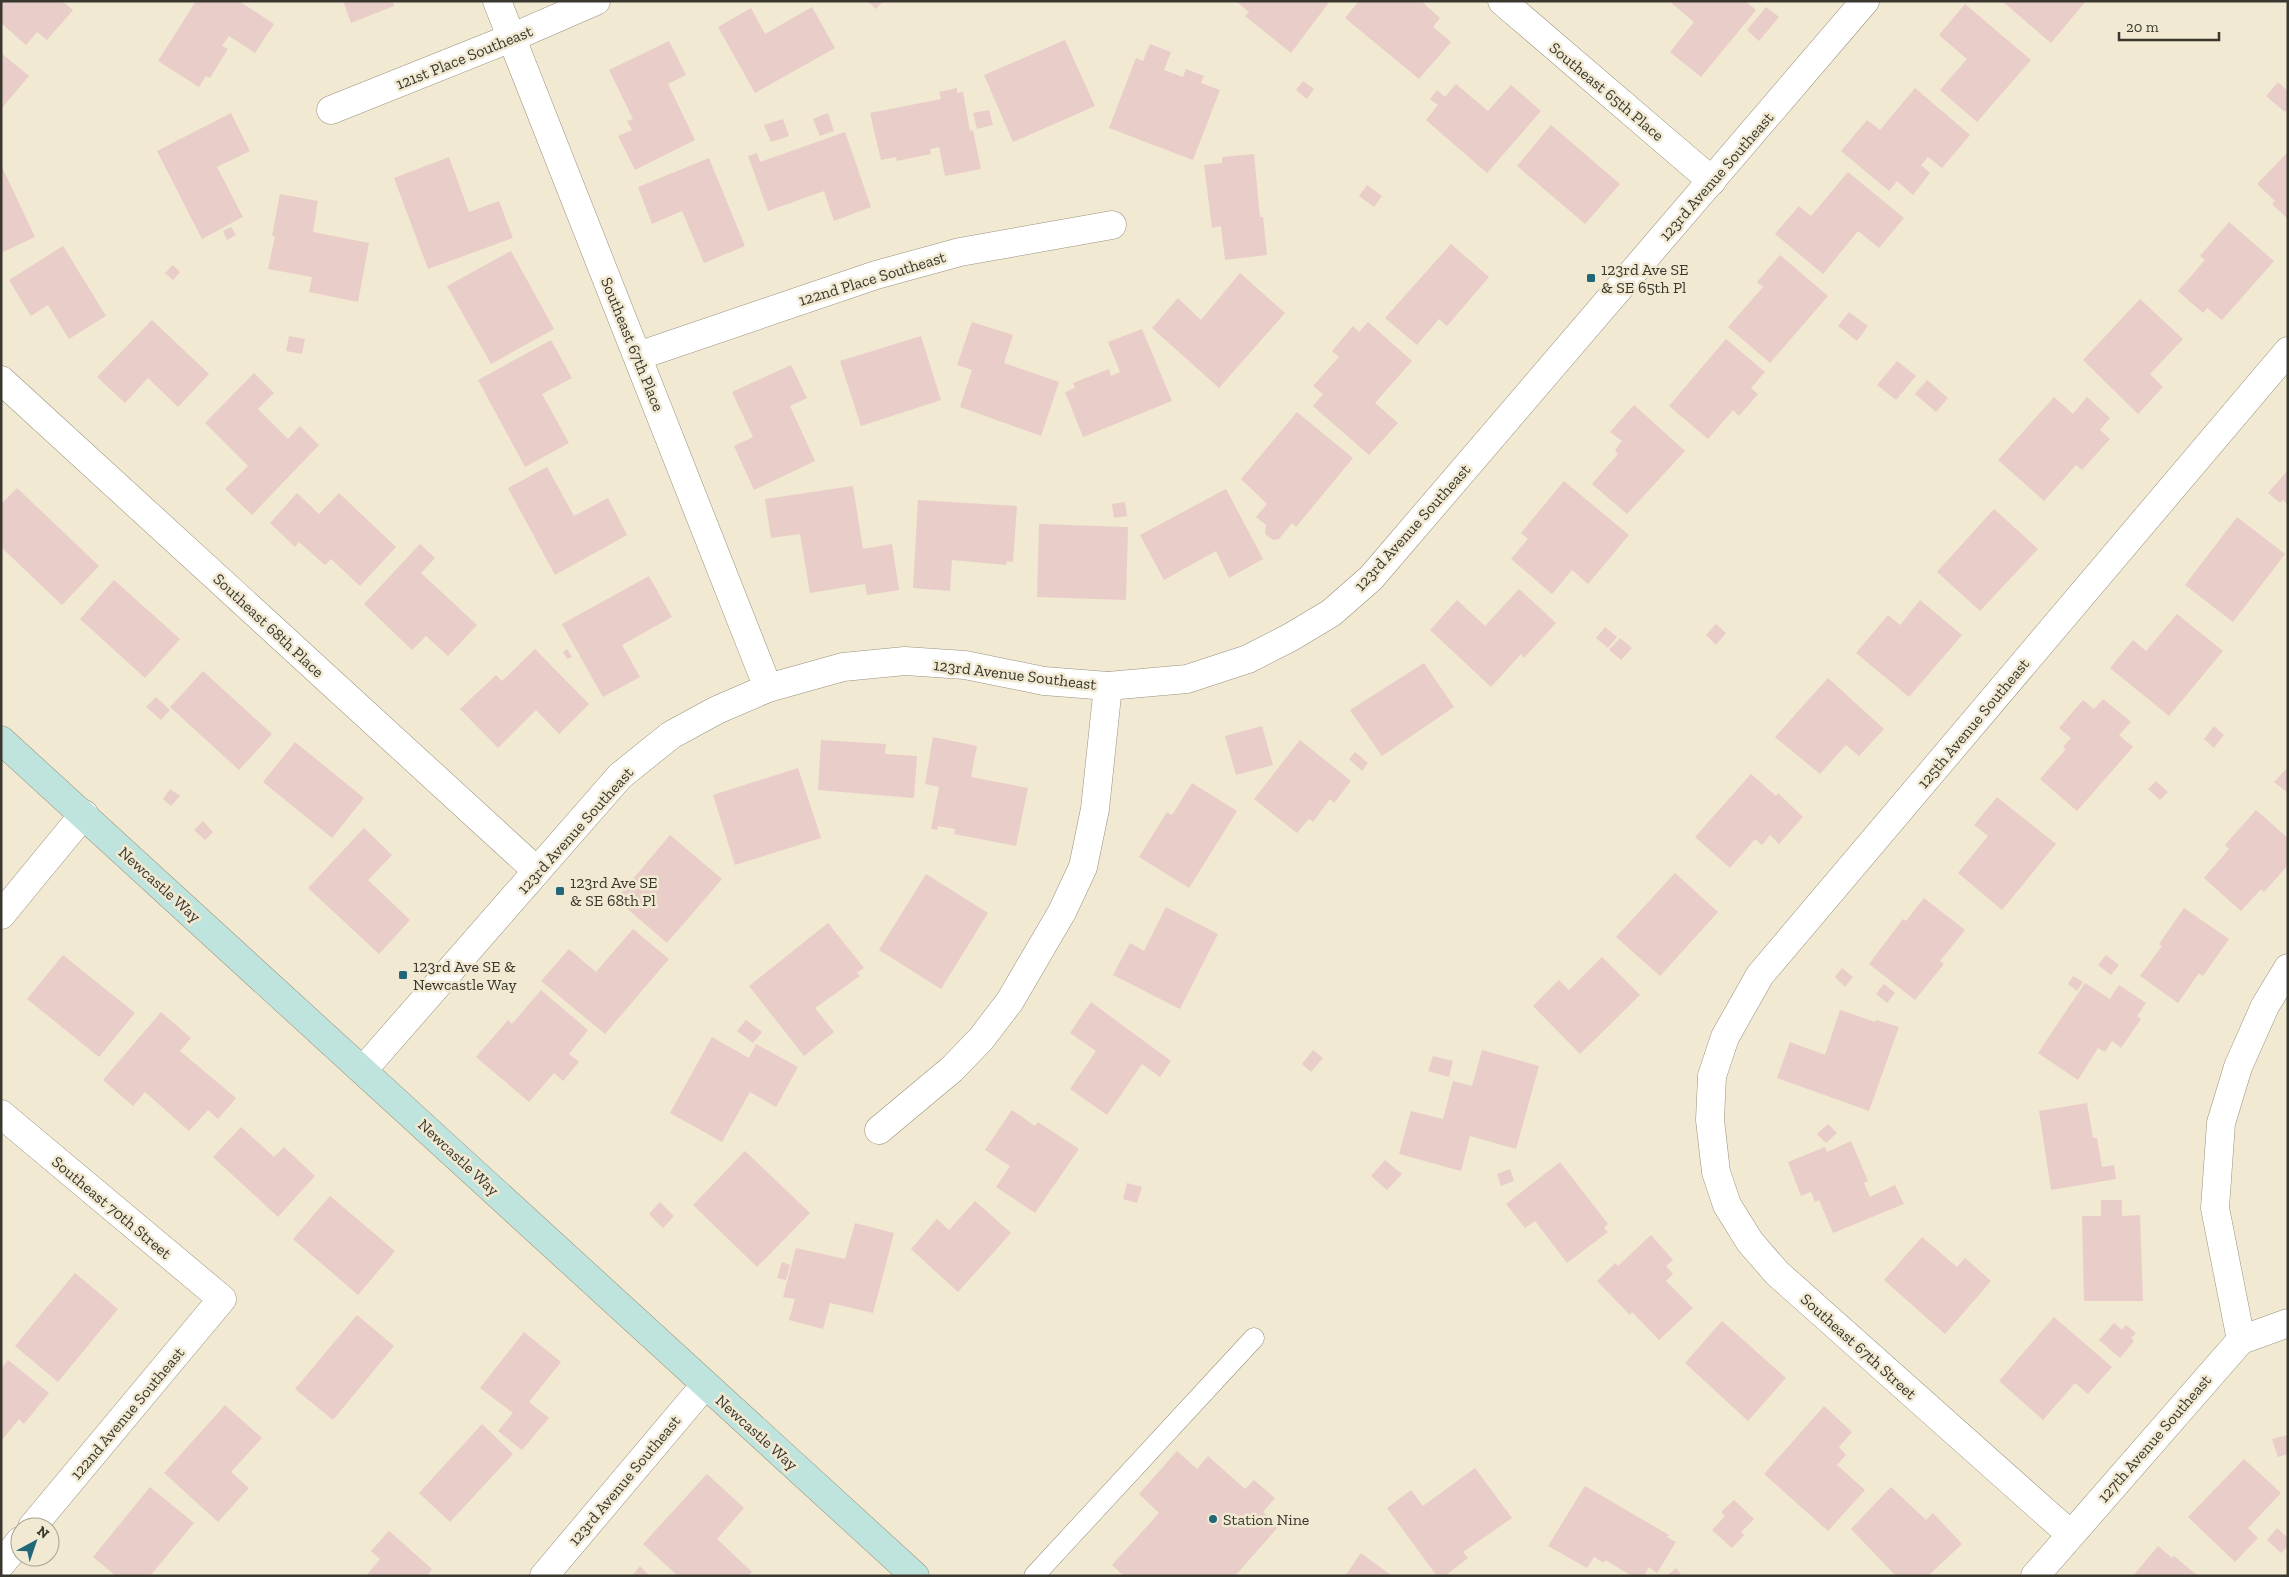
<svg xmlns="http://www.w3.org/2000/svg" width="2289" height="1577" viewBox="0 0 2289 1577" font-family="'Zilla Slab',serif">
  <rect width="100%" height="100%" fill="#f1e9d2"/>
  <g fill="#e9cdc8">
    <path d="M1,1H62L73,10L47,40L37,32L26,45L1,23Z"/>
    <path d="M196,1H239L274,24L255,53L229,36L222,46L228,49L210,78L206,76L199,87L158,61Z"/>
    <path d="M343,1H393L394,6L351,23Z"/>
    <path d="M867,1H883L876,9Z"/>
    <path d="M1236,1H1330L1291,53L1245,16L1249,12Z"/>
    <path d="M1359,1H1421L1440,18L1433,27L1451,42L1419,79L1345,18Z"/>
    <path d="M1669,1H1745L1756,10L1701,77L1670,52L1694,22Z"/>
    <path d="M2002,1H2086L2051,43Z"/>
    <path d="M1965,4L2031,60L1977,122L1940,90L1967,59L1939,35Z"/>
    <path d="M812,7L835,48L755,93L718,27L751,8L765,34Z"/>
    <path d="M1766,7L1779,17L1759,41L1747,30Z"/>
    <path d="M1065,40L1095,106L1013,142L984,75Z"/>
    <path d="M669,41L686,75L668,84L695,140L635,170L618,136L632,130L627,121L633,119L609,70Z"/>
    <path d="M1150,44L1171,52L1164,70L1183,77L1186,69L1204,76L1201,83L1220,90L1193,160L1109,128L1136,58L1143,61Z"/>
    <path d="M1,53L29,76L1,109Z"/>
    <path d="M1303,81L1314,89L1307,99L1296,90Z"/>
    <path d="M2278,82L2288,91V109L2285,112L2266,96Z"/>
    <path d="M1456,84L1488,111L1511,85L1541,111L1487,173L1426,120L1438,105L1430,99L1437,90L1445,97Z"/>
    <path d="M957,88V93L963,92L970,131L973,130L981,169L945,176L939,147L930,149L931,154L897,161L896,157L881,160L870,113L941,99L939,92Z"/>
    <path d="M1915,88L1970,135L1942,168L1928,157L1921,165L1930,173L1913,195L1897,181L1889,191L1841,151L1867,120L1880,130Z"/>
    <path d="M989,110L993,125L977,129L973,113Z"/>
    <path d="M231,113L250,151L217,167L243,217L202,239L157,151Z"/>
    <path d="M828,113L834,131L820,136L813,119Z"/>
    <path d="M783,119L789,136L771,142L764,125Z"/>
    <path d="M1551,125L1620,184L1585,224L1517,166Z"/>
    <path d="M845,132L871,207L834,221L824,191L768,211L748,156L757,153L760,162Z"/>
    <path d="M2288,152V219L2272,204L2275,201L2257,184Z"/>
    <path d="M1254,154L1260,217H1263L1267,255L1225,260L1221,226L1212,228L1204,165L1222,163V157Z"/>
    <path d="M449,157L469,212L499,201L513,238L428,269L394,178Z"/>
    <path d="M709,158L745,246L704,263L682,211L652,224L638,187Z"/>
    <path d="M1,165L35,237L1,253Z"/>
    <path d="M1848,172L1904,218L1879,248L1858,231L1823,274L1775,234L1799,206L1811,216Z"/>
    <path d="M1367,185L1382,196L1374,207L1359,196Z"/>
    <path d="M280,194L318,201L313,232L369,243L358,302L309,292L312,277L268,269L275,236H272Z"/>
    <path d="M2229,222L2274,261L2222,320L2207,308L2203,313L2178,291L2205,260L2200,256Z"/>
    <path d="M231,227L236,235L227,240L223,231Z"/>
    <path d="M1451,244L1489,277L1447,326L1439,319L1417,345L1385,318Z"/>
    <path d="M63,246L106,316L69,339L48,305L31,316L9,280Z"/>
    <path d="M511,251L554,329L491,364L447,286Z"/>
    <path d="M1780,255L1828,296L1770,363L1728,327L1763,287L1757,282Z"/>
    <path d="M173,265L180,272L173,280L165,273Z"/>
    <path d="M1240,273L1285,313L1219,388L1152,328L1178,298L1201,320Z"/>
    <path d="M2140,299L2183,339L2150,374L2163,387L2138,414L2083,360Z"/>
    <path d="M1849,312L1868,326L1857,341L1838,326Z"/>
    <path d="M152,320L209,374L178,407L148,378L125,403L97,377Z"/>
    <path d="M972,322L1013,335L1004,363L1059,382L1041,436L960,407L972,370L957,365Z"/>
    <path d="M1368,322L1412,361L1375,403L1398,423L1369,455L1313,406L1323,394L1313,386L1339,357L1332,351L1353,326L1359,332Z"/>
    <path d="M1142,329L1172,401L1083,437L1065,392L1075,388L1073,383L1109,369L1111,376L1120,372L1108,342Z"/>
    <path d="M289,336L305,339L302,354L286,351Z"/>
    <path d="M921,336L941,400L861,426L840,361Z"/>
    <path d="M1726,339L1765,372L1751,388L1758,394L1739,416L1733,410L1708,439L1669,406Z"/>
    <path d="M551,340L572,378L542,394L569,443L525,467L478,380Z"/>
    <path d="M1897,361L1916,376L1896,400L1877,385Z"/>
    <path d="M791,365L807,398L790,406L815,461L754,490L734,446L753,437L732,392Z"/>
    <path d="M254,373L274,393L258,409L288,439L300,426L319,445L252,515L225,489L248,466L205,423Z"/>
    <path d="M1927,380L1948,398L1936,412L1915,394Z"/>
    <path d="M2054,397L2073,414L2087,397L2110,418L2100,430L2110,439L2082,470L2076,465L2044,501L1998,460Z"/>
    <path d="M1634,405L1685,451L1627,514L1592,484L1618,454L1615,450L1622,441L1610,432Z"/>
    <path d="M1297,412L1353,458L1296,527L1292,523L1279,539L1273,540L1265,534L1266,525L1256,517L1267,504L1241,479Z"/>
    <path d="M547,467L574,516L608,498L627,535L555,575L508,488Z"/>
    <path d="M2288,470V505L2283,500L2280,503L2268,493Z"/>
    <path d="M1564,481L1629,535L1588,584L1572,570L1552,594L1511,559L1528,539L1521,533Z"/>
    <path d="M853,486L863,549L892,544L899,590L867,595L865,584L810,593L800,534L771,538L765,499Z"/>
    <path d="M17,488L99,566L62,605L1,547V504Z"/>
    <path d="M1226,489L1263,559L1229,578L1216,551L1164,580L1140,535Z"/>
    <path d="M297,493L319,514L339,493L396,547L360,586L331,559L325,565L299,542L295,547L270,523Z"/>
    <path d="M918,500L1017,506L1013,562L1007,561L1006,565L952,560L950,591L913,588Z"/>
    <path d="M1125,502L1127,516L1114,518L1112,504Z"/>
    <path d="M1994,509L2038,549L1980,611L1937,572Z"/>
    <path d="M2237,517L2285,554L2233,622L2185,585Z"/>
    <path d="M1039,524L1128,527L1126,600L1037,597Z"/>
    <path d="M420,544L435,558L421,573L477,625L448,656L426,636L412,650L364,604Z"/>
    <path d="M649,576L672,617L622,645L640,677L603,697L562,624Z"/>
    <path d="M114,580L180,639L145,678L80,619Z"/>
    <path d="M1519,589L1556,623L1524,658L1521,654L1491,687L1430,630L1457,600L1485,626Z"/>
    <path d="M1920,600L1962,635L1909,697L1856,653L1888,615L1900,625Z"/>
    <path d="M2177,614L2223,651L2169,716L2110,668L2133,640L2146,651Z"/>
    <path d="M1716,624L1726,633L1716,645L1706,635Z"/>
    <path d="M1605,627L1617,637L1608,648L1596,638Z"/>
    <path d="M1620,638L1632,648L1621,660L1609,650Z"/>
    <path d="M535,649L589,704L559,734L536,710L498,748L460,709L496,675L502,681Z"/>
    <path d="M567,649L572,657L567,659L563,652Z"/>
    <path d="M1424,663L1454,707L1382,756L1350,710Z"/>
    <path d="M203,671L272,734L239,770L170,707Z"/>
    <path d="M1828,678L1884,729L1859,756L1846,745L1820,774L1775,737Z"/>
    <path d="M156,697L170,710L161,720L146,707Z"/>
    <path d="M2103,699L2131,722L2119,735L2133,747L2077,811L2040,779L2066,749L2063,747L2071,738L2059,728L2083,700L2094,709Z"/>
    <path d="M1262,726L1273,765L1236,775L1225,736Z"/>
    <path d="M2214,726L2224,735L2214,748L2204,739Z"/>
    <path d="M933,737L977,746L971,777L1028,788L1016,846L954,834L955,829L938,826L937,830L931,829L939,787L925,784Z"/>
    <path d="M821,740L886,744L885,754L917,756L914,798L818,790Z"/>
    <path d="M1300,740L1351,781L1334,803L1330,799L1313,822L1309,819L1297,833L1254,799Z"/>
    <path d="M295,742L364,798L332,838L263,782Z"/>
    <path d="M1355,752L1368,763L1362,771L1349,759Z"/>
    <path d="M2288,767V793L2274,782Z"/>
    <path d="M798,768L821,838L735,865L713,795Z"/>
    <path d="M1751,774L1776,796L1778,793L1803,817L1779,844L1770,835L1762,845L1755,839L1730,868L1695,837Z"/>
    <path d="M2156,781L2168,792L2160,800L2148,789Z"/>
    <path d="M1192,783L1237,811L1189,888L1139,857L1167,812L1172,815Z"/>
    <path d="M170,789L180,796L171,806L163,799Z"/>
    <path d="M1997,797L2056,844L2002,910L1958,873L1988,836L1974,825Z"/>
    <path d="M2256,810L2288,838V865L2264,892L2261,889L2241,911L2204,878L2229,849L2225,845Z"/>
    <path d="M203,821L213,832L205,840L194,830Z"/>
    <path d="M364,828L392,855L368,880L410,920L379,954L308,888Z"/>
    <path d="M670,835L722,879L667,943L616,899Z"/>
    <path d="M1675,873L1718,912L1660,976L1616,937Z"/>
    <path d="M926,874L988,913L941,989L879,950Z"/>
    <path d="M1924,898L1965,930L1940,961L1944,964L1915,1000L1869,964L1903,919L1906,921Z"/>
    <path d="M1166,907L1218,934L1180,1009L1113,975L1130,943L1144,951Z"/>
    <path d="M2184,908L2229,939L2203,976L2199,973L2178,1003L2140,976L2162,946L2159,944Z"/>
    <path d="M828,923L864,968L857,973L860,976L815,1008L834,1032L804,1056L749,986Z"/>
    <path d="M633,929L669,959L605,1034L541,981L569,949L596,972Z"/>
    <path d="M63,955L135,1013L99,1057L27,999Z"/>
    <path d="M2106,955L2119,965L2111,975L2098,965Z"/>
    <path d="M1602,957L1640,995L1580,1054L1533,1006L1559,980L1569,990Z"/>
    <path d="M1842,968L1853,977L1845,987L1835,977Z"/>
    <path d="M2073,976L2083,982L2077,991L2068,984Z"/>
    <path d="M2085,983L2110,999L2119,985L2146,1003L2137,1016L2141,1019L2121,1048L2112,1041L2105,1052L2098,1048L2078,1080L2038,1053Z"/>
    <path d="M1884,984L1895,993L1887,1003L1876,994Z"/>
    <path d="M541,990L588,1030L569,1054L579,1062L563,1081L554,1073L529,1102L476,1057L508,1020L512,1024Z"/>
    <path d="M1091,1002L1171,1061L1160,1077L1142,1064L1107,1115L1070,1089L1096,1051L1070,1033Z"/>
    <path d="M1840,1010L1875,1022L1876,1020L1899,1027L1869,1111L1777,1078L1790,1042L1825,1055Z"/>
    <path d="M161,1012L191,1038L180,1051L236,1098L218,1119L208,1110L189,1131L145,1092L133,1106L103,1080Z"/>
    <path d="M746,1020L762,1032L753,1043L737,1031Z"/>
    <path d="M712,1037L749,1058L756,1044L798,1067L776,1107L750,1092L722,1142L670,1113Z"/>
    <path d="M1313,1050L1323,1058L1311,1072L1302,1064Z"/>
    <path d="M1482,1050L1539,1066L1516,1149L1470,1136L1461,1171L1399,1154L1411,1111L1443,1119L1453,1081L1472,1086Z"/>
    <path d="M1433,1056L1453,1061L1449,1077L1428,1071Z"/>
    <path d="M2087,1103L2093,1138H2097L2102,1167L2114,1165L2116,1179L2051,1190L2039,1111Z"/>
    <path d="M1012,1110L1035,1126L1038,1122L1079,1149L1035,1213L996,1187L1010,1166L985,1150Z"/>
    <path d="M1828,1124L1837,1133L1826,1143L1817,1134Z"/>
    <path d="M241,1127L274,1157L284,1147L315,1176L278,1217L213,1157Z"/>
    <path d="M1851,1141L1868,1181L1864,1183L1870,1197L1895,1185L1904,1204L1833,1233L1819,1200L1815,1202L1811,1192L1801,1196L1788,1162L1825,1147L1827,1152Z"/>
    <path d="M745,1151L810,1213L757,1267L693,1205Z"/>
    <path d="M1385,1160L1402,1174L1387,1190L1371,1176Z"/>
    <path d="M1560,1162L1608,1224L1604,1228L1608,1232L1567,1263L1535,1221L1525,1228L1506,1204Z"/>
    <path d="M1510,1169L1514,1181L1501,1186L1497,1174Z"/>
    <path d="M1127,1183L1142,1187L1137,1203L1123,1199Z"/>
    <path d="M330,1196L395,1251L358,1295L293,1239Z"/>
    <path d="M2101,1200H2122V1216L2140,1215L2143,1301H2084L2082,1216H2101Z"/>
    <path d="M975,1201L1011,1233L958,1292L911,1249L937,1219L949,1230Z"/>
    <path d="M660,1202L674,1216L663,1228L649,1214Z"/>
    <path d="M855,1223L894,1233L873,1313L830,1303L823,1329L789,1320L795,1299L783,1297L796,1248L845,1259Z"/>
    <path d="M1651,1235L1673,1260L1666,1266L1673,1274L1666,1281L1693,1308L1659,1340L1632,1312L1630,1315L1597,1281L1615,1263L1618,1266Z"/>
    <path d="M1922,1237L1957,1267L1965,1258L1991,1281L1945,1334L1884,1280Z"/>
    <path d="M782,1262L790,1265L786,1280L777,1278Z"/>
    <path d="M75,1273L118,1309L58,1382L15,1346Z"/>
    <path d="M357,1315L394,1346L333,1420L295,1389Z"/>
    <path d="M2054,1317L2112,1367L2088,1394L2075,1383L2043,1420L1999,1381Z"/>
    <path d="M1722,1321L1786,1378L1748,1421L1685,1363Z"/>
    <path d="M2114,1323L2122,1330L2126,1325L2136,1333L2131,1338L2134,1341L2120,1358L2099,1340Z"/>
    <path d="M524,1332L561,1362L529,1402L549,1418L522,1450L498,1431L513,1413L480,1388Z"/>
    <path d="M8,1360L49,1393L24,1424L19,1419L1,1441V1369Z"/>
    <path d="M225,1405L262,1438L231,1472L249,1488L218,1522L164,1473Z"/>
    <path d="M1824,1406L1852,1432L1839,1447L1846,1455L1837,1465L1865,1490L1828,1531L1764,1474Z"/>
    <path d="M482,1424L513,1454L450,1522L419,1493Z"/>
    <path d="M2288,1435V1454L2278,1457L2272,1439Z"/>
    <path d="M1177,1451L1197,1469L1208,1456L1245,1489L1254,1480L1275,1498L1263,1512L1279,1526L1235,1576H1124L1112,1565L1159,1513L1139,1494Z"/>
    <path d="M2244,1459L2281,1493L2248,1528L2258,1538L2235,1562L2188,1517Z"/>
    <path d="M1475,1468L1512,1518L1463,1552L1468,1558L1445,1576H1437L1387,1508L1411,1490L1423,1506Z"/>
    <path d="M707,1474L744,1508L717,1539L752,1572L748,1576H678L643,1544Z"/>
    <path d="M1585,1486L1669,1535L1667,1537L1676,1542L1657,1573L1649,1567L1644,1576H1632L1605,1560L1604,1563L1594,1557L1587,1568L1548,1546Z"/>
    <path d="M150,1487L194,1523L150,1576H116L93,1557Z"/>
    <path d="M1891,1487L1926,1520L1933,1513L1962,1544L1928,1576H1896L1851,1529Z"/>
    <path d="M1734,1500L1754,1519L1741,1532L1744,1535L1732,1548L1712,1530L1725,1516L1721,1512Z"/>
    <path d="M2277,1528L2288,1538V1546L2281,1553L2267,1540Z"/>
    <path d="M389,1531L432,1569L427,1576H366L380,1559L371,1551Z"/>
    <path d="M2158,1546L2172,1558L2174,1556L2198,1576H2133Z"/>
    <path d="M1361,1553L1392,1576H1345Z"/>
    <path d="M640,1566L650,1576H632Z"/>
    <path d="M1676,1568L1682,1576H1667Z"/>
  </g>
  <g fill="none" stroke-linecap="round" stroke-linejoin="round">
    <g stroke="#98917c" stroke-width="21">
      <path id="service" d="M1034,1576L1254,1338"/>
    </g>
    <g stroke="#98917c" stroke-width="29">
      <g id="minor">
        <path d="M497,1L768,688"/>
        <path d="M1502,1L1712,181"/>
        <path d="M331,110L511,38L596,1"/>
        <path d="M638,356L876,275L960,252L1112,225"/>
        <path d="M1,380L537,871"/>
        <path d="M1,915L84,814"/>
        <path d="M1,1114L222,1299L32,1527"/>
        <path d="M879,1130L952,1069L981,1039L1010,1001L1062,912L1083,867L1095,809L1108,686"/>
        <path d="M2241,1340L2215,1208L2221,1123L2238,1067L2265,1006L2288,968"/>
        <path d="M2070,1534L1777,1273L1750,1242L1727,1205L1716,1172L1710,1120L1712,1076L1725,1037L1760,975L2288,351"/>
        <path d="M1,1564L20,1541"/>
        <path d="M544,1576L705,1385"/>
        <path d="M2035,1576L2241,1340L2288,1323"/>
      </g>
    </g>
    <g stroke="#98917c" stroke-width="29">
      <path id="tertiary" d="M364,1069L620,776L671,735L717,710L768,688L843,667L905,661L965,665L1044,681L1108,686L1187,679L1248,659L1291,637L1331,613L1371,578L1865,1"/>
    </g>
    <g stroke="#98917c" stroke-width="29">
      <path id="secondary" d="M1,740L915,1576"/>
    </g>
    <use href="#service" stroke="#fff" stroke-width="20"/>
    <use href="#minor" stroke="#fff" stroke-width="28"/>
    <use href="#tertiary" stroke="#fff" stroke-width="28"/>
    <use href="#secondary" stroke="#bee4dd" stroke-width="28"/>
  </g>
  <g fill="#226778" stroke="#f1e9d2" stroke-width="2">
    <rect x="1586" y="273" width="10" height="10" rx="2.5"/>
    <rect x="555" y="886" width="10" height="10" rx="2.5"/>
    <rect x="398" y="970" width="10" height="10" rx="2.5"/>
    <circle cx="1213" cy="1519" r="5"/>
  </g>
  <g text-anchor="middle" stroke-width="5" stroke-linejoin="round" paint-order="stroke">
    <g font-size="16" fill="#39372e" stroke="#f1e9d2">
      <text transform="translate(464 57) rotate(-22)" y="6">121st Place Southeast</text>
      <text transform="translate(1607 91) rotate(40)" y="6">Southeast 65th Place</text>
      <text transform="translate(1716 176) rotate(-49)" y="6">123rd Avenue Southeast</text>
      <text transform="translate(872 278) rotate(-17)" y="6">122nd Place Southeast</text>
      <text transform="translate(633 344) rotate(68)" y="6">Southeast 67th Place</text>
      <text transform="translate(1412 527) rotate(-48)" y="6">123rd Avenue Southeast</text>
      <text transform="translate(269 625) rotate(43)" y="6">Southeast 68th Place</text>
      <text transform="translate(1015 674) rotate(7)" y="6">123rd Avenue Southeast</text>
      <text transform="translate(1973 723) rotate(-50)" y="6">125th Avenue Southeast</text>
      <text transform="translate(575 830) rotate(-48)" y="6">123rd Avenue Southeast</text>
      <text transform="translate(160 884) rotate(42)" y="6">Newcastle Way</text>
      <text transform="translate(459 1157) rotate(43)" y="6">Newcastle Way</text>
      <text transform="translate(112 1207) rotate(40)" y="6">Southeast 70th Street</text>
      <text transform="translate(1859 1346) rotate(42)" y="6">Southeast 67th Street</text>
      <text transform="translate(127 1413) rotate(-50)" y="6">122nd Avenue Southeast</text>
      <text transform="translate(757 1432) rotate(42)" y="6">Newcastle Way</text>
      <text transform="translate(2154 1438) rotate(-49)" y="6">127th Avenue Southeast</text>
      <text transform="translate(624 1480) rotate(-50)" y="6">123rd Avenue Southeast</text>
    </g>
    <g font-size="16" fill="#39372e" stroke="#f1e9d2" text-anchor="start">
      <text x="1601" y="275">123rd Ave SE<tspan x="1601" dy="18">&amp; SE 65th Pl</tspan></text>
      <text x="570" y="888">123rd Ave SE<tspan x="570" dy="18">&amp; SE 68th Pl</tspan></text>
      <text x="413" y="972">123rd Ave SE &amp;<tspan x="413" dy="18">Newcastle Way</tspan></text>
      <text x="1223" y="1525">Station Nine</text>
    </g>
  </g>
  <rect width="2289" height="1577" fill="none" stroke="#39372e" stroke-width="5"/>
  <g transform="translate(35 1542) rotate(40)"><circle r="24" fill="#f1e9d2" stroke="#a7a290"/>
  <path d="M0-4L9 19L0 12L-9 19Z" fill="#226778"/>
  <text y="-8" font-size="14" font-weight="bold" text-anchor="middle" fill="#39372e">N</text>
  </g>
  <path d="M2119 32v8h100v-8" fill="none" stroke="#39372e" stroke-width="2.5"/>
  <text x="2126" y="32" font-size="15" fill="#39372e" stroke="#f1e9d2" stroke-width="4" paint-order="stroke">20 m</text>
</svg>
